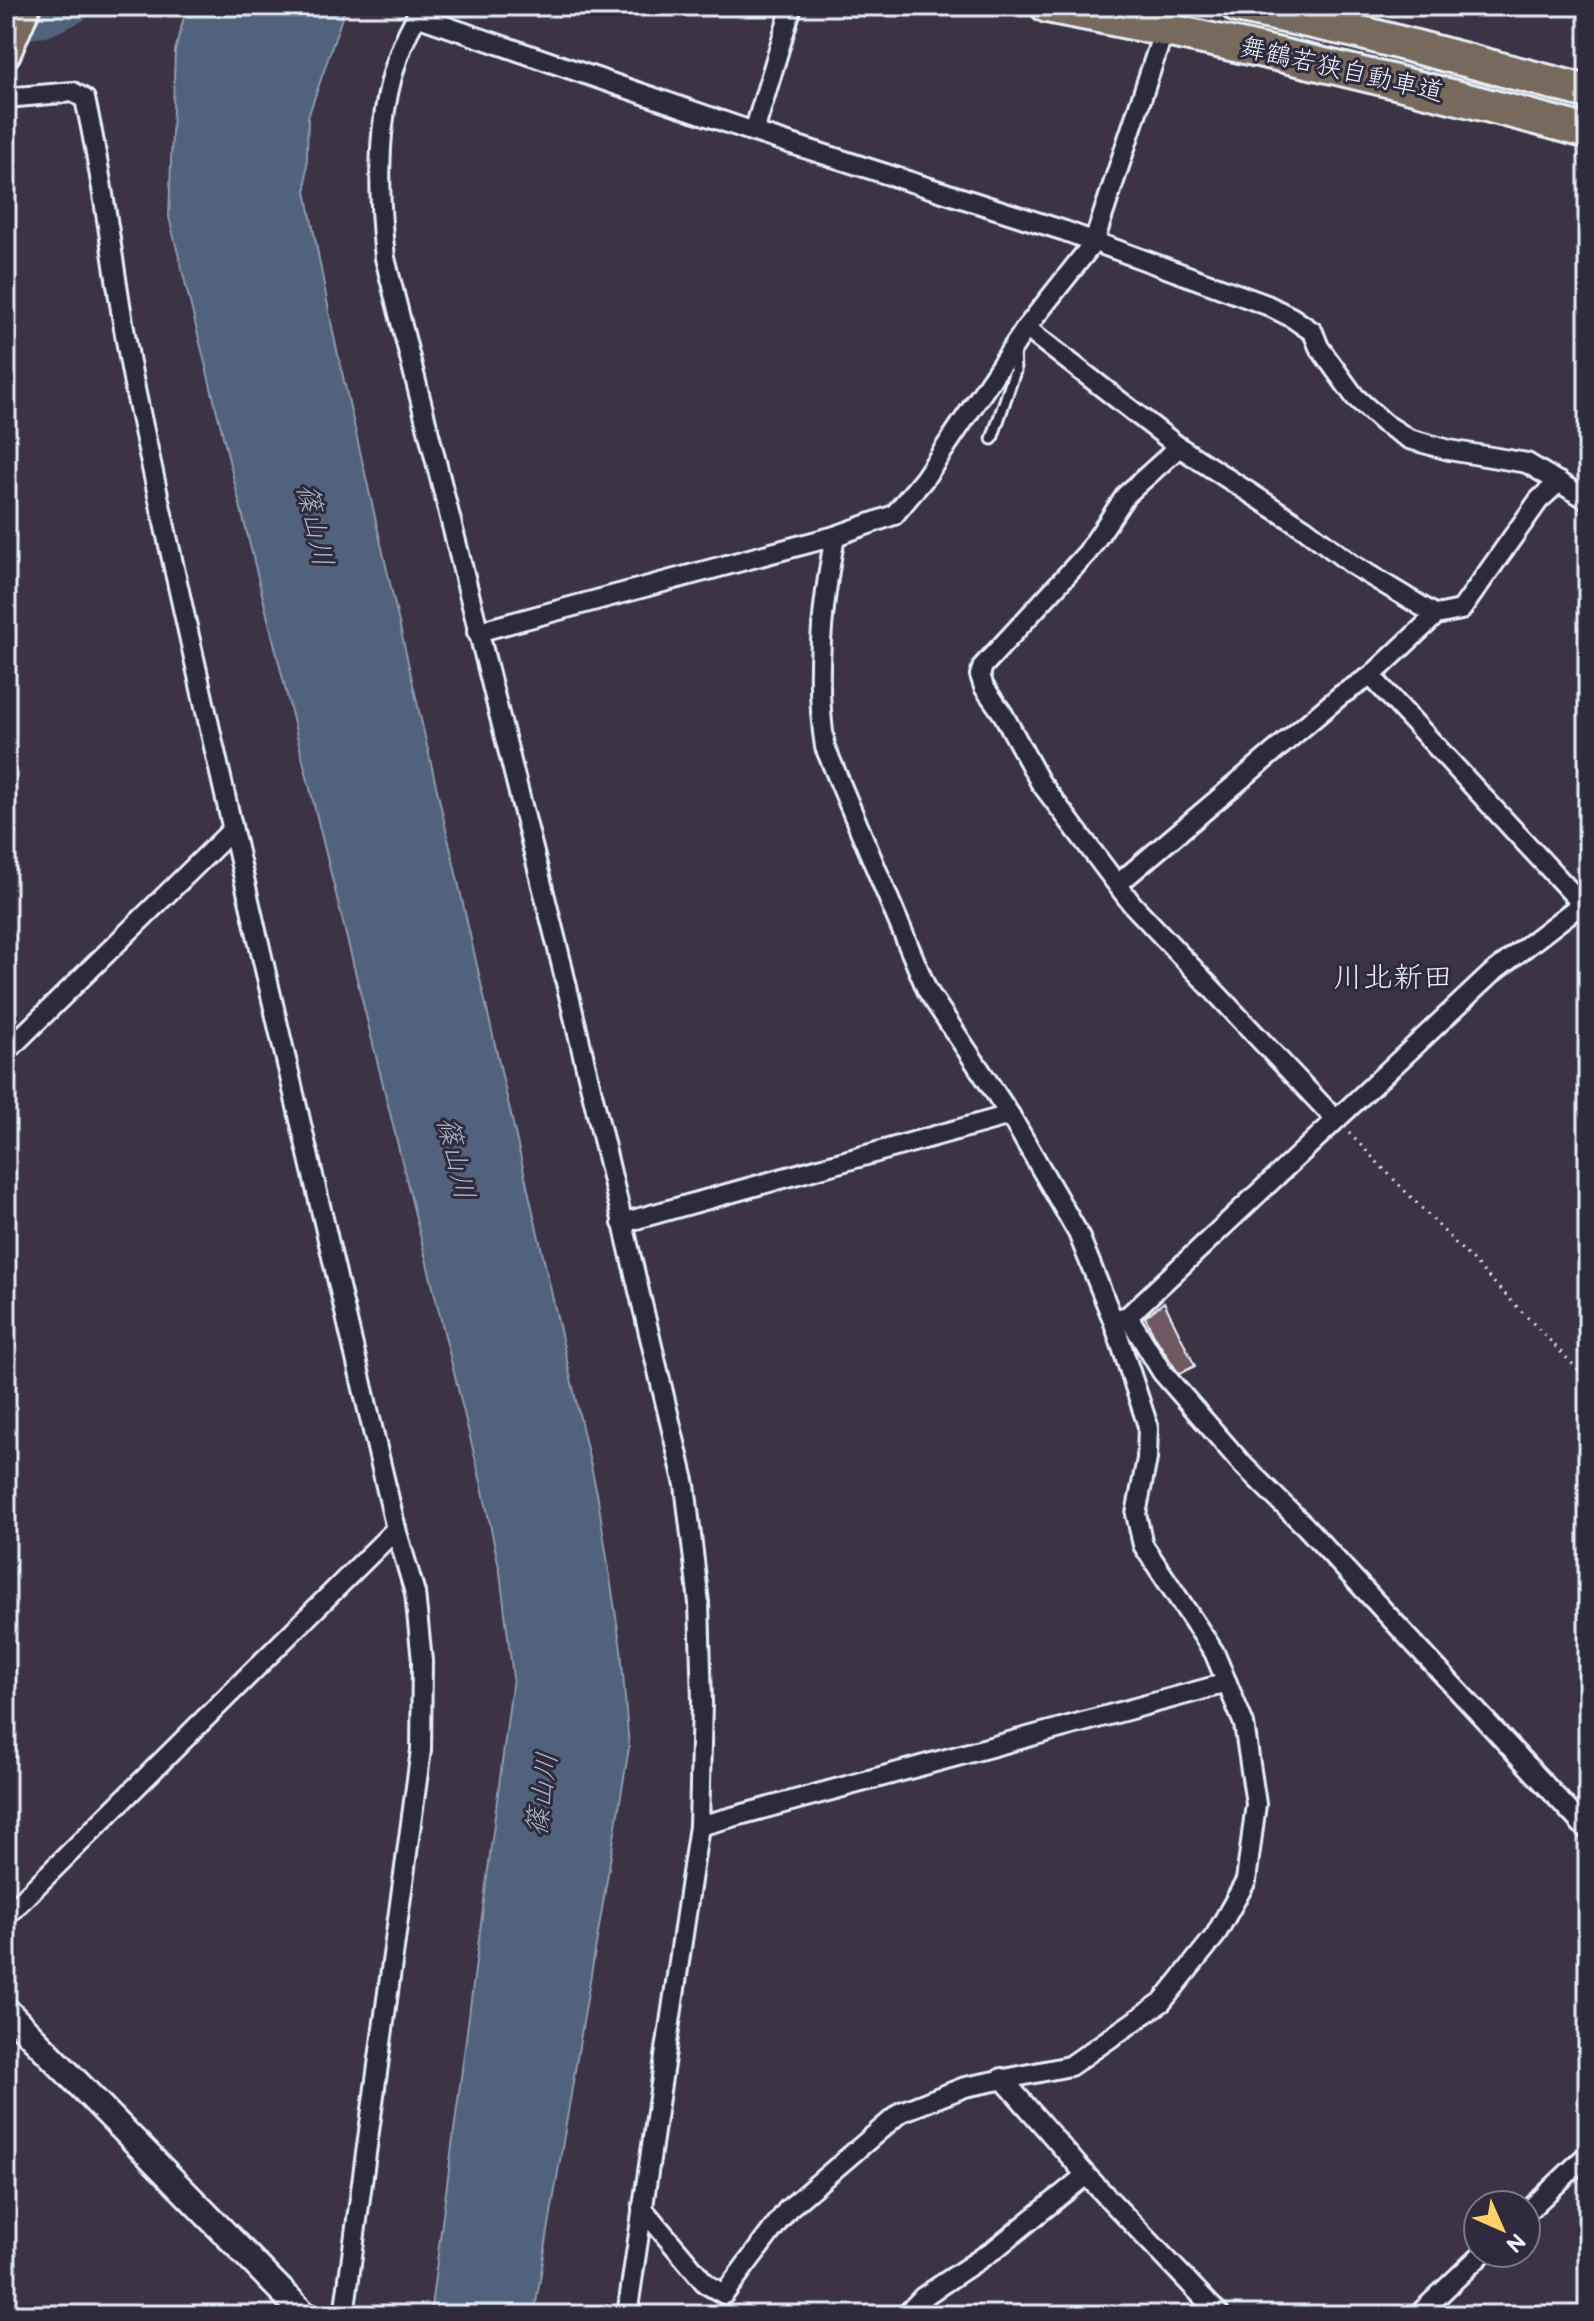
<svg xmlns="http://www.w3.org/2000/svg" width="1594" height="2321" viewBox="0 0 1594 2321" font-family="'Balsamiq Sans','Klee One',sans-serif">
  <rect width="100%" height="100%" fill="#3c3345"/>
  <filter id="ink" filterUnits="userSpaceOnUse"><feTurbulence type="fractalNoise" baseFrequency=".0125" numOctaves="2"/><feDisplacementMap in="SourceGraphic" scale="16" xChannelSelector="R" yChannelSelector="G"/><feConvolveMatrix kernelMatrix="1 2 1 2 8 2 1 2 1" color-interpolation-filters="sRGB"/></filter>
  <g filter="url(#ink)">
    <path fill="#51627b" stroke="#8d9bad" stroke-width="2" d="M187,6H346L308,117L306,191L334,337L597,1493L621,1649L629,1748L534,2315H430L513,1678L500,1572L482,1486L169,217L175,51Z"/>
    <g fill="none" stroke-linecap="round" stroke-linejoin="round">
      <path stroke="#51627b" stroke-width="34" d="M6,24L44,20L74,6"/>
    </g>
    <path fill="#705863" stroke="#e8f1f8" stroke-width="2" d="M1164,1302L1195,1366L1179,1374L1155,1337L1145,1317Z"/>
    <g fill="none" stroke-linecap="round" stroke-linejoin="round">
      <path stroke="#565060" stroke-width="18" stroke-dasharray="18 9" stroke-linecap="butt" d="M1162,35L1172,6"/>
      <g stroke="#e8f1f8" stroke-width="15">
        <path id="lane" d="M992,439L1015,371L1014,351"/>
      </g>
      <g stroke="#e8f1f8" stroke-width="24">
        <g id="street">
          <path d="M423,6C375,79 376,175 385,258L557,945L685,1485L699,1603L702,1702L699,1826L627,2315"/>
          <path d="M416,16L754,132L1065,231L1267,305L1291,317L1313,332L1319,347L1355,397L1384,423L1409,439L1449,450L1527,463L1588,500"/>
          <path d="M6,98L73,92L85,99C108,199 116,303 138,403C219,780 308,1154 396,1529L415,1593L422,1661L421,1750L344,2315"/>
          <path d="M754,132L792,6"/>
          <path d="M1026,328L1179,447L1304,528L1353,565L1436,615"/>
          <path d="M1179,447L1126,495L1087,553L983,666L980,675L984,687L1003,714L1040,782L1132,904L1335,1119"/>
          <path d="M477,632L835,536L894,515L924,479L1026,328L1094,242L1159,45"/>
          <path d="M1371,676L1582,904"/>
          <path d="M1119,883L1341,695L1371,676L1436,615L1461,610L1539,500L1559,482"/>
          <path d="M6,1052L232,830"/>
          <path d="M622,1223L1010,1115"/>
          <path d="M1128,1316L1162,1372L1243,1465L1306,1527L1588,1831"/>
          <path d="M1117,1319L1128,1316L1491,974L1588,899"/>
          <path d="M699,1826L1227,1683"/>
          <path d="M6,1916L396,1529"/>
          <path d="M1002,2078L1086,2175L1220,2315"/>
          <path d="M642,2208L706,2284L724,2294L788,2209L901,2112L965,2087L1070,2066L1162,2002L1215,1936L1246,1881L1256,1804L1244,1724L1214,1652L1143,1545L1136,1514L1147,1459L1148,1426L1113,1320L1078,1233L1010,1115L927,990L825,747C814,676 822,606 835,536"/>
          <path d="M1526,2213L1588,2154"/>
          <path d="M906,2315L923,2297L995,2249L1086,2175"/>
          <path d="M1418,2315L1483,2253"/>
        </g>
      </g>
      <g stroke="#e8f1f8" stroke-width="30">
        <path id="secondary" d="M6,2010L305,2315"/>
      </g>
      <g stroke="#e8f1f8" stroke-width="34">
        <path id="primary" d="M6,53L26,6"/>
      </g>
      <g stroke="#e8f1f8" stroke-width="38">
        <g id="highway">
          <path d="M1047,6C1229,41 1409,83 1588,132"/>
          <path d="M1237,6L1355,31L1588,92"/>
        </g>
      </g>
      <path stroke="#e8f1f8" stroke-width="3" stroke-dasharray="2 6" stroke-linecap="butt" d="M1349,1133L1588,1380"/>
      <use href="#lane" stroke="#2f2a3d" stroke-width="9"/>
      <use href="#street" stroke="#2f2a3d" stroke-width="18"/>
      <use href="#secondary" stroke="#2f2a3d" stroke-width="24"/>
      <use href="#primary" stroke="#77695c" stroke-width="28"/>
      <use href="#highway" stroke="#77695c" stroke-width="32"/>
    </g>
  </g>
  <g text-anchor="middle" stroke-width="6" stroke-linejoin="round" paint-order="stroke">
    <g font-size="26" fill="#e8f1f8" stroke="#2f2a3d">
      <text transform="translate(1342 69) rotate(13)" y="9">舞鶴若狭自動車道</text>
    </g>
    <g font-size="28" font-style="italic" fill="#acb8c6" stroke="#2f2a3d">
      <text transform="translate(316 525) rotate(78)" y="10">篠山川</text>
      <text transform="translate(457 1158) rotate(77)" y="10">篠山川</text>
      <text transform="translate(541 1794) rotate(-82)" y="10">篠山川</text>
    </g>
    <g font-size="30" fill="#e8f1f8" stroke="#2f2a3d">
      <text x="1393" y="987">川北新田</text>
    </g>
  </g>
  <rect width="1594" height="2321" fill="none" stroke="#2f2a3d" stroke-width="32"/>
  <rect x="16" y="16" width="1562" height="2289" fill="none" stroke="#e8f1f8" stroke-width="3" filter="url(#ink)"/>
  <g transform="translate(1502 2229) rotate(135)"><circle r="38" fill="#2f2a3d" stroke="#797a88" stroke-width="2"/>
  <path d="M0-6L14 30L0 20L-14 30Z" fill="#ffd166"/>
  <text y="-12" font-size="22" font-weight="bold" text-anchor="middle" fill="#e8f1f8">N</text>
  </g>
</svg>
